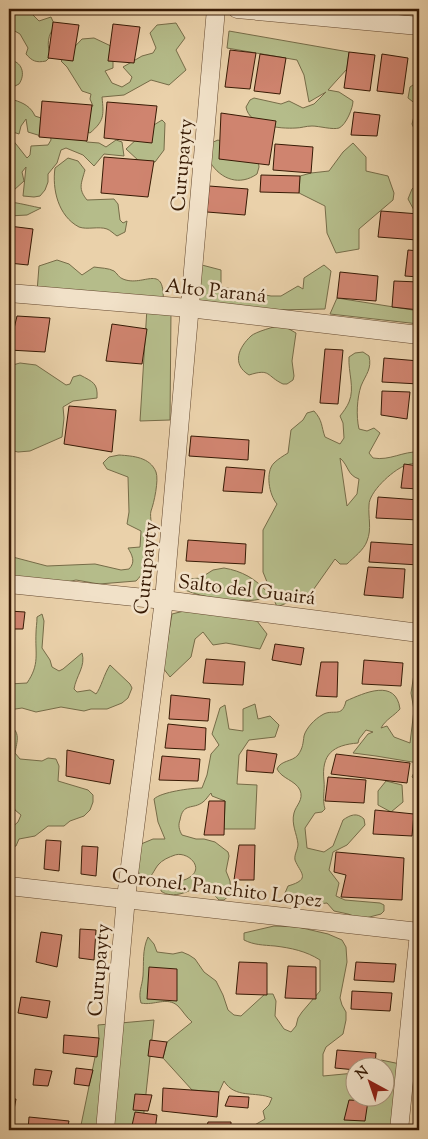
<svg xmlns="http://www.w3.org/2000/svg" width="428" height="1139" viewBox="0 0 428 1139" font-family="'Sorts Mill Goudy',serif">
  <rect width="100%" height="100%" fill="#ead1aa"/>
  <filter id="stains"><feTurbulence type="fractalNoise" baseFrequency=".004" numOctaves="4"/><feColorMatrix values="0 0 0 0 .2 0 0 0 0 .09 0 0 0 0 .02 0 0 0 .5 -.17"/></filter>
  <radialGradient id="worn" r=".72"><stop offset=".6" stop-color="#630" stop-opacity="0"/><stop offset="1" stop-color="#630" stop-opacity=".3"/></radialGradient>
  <g fill="#b5bc8a" stroke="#766c48" fill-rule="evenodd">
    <path d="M9,9L29,11L39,21L51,17L55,26C48,34 46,46 51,56L46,61C36,63 32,61 26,54L28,48L20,34L13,30L10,37V43L9,45Z"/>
    <path d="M176,23L185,38L176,50L186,70L169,85L151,80L124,95L102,97C104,116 104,121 90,133L77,128L75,111L93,106L90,99L91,94L82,91L67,67L61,61L82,39L94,38L113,47V68L105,71L112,83L122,87L130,82L132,77L123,67L142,56L153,53L156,48L150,33L157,25Z"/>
    <path d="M229,31L349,52L347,69L328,90L339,92L353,101C353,108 346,125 339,128C333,130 319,126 312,126C306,126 301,128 296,128C280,129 249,126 246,107L250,100L254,98L281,104L289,101L303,108L314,104L326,92L309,102L304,75L297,60L227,48Z"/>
    <path d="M9,60C22,61 26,74 19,84L9,89Z"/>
    <path d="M419,81V133H416L412,124L417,105L408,98L410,87Z"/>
    <path d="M14,100C24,103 31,107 35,116L41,118V136L28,132L26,119L21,126L19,134L10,131L9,106Z"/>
    <path d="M162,120L165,123L164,150L155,162L139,161L126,149L149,128Z"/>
    <path d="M50,132L79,135L87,142L99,143L106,147L116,140L122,142L124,156L104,154L94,166L83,155L66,148L61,150L57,163L48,174V182L45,190L40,196L34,197L23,196L26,167L22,172L24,181L14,190L9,192V142L12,139L27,158L30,155L31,146L48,145L51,140Z"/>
    <path d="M218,140L258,159L259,167L257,174C240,186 221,180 210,162L211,143Z"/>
    <path d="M353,143L366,157V171L388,176L394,193L393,200L359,229V249L336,253L327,233L325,206L299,193L300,176L311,173L329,171L343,152Z"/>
    <path d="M68,158L78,161L85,170C81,184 78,189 87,200L114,199L118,204L120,220L123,223L127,221L125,232L117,236C114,234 110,230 107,229C99,226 87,230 79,227C58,216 52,189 55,168Z"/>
    <path d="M417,184L419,185V212H415L408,199L412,189Z"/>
    <path d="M9,202C15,202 35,207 41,208L27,215L9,216Z"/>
    <path d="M57,260L69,264L82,275L94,267C100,268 109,268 114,271C117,273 119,278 123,279C144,288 166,260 163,305L37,292L39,266Z"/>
    <path d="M198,264L221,270V287L271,296H281L298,286L303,289L304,278L324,265L331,271L325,309L274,310L197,300Z"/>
    <path d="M337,298L419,311V324L330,314Z"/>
    <path d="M147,308L171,310L170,420L140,421Z"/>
    <path d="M282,325L296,333L292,361L294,376L293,380L287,384H283C266,376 271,368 249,375C231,364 239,347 251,336C255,332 276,326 282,325Z"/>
    <path d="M363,352L369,356C372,369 366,374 361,386C357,398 356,416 359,429L367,431L374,428L380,433L369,453L373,458C390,461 403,451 419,452V462C414,463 409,464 404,466C392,471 369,492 369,505C368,517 372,529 367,541C364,550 354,557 347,564H340L335,559L311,593L277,607L263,572V530L277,504C269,495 265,472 274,463C278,459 283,456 288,453L291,430L303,420L307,413L314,411C323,421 321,426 325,437L340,444L344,438L343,423L340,416C343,412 347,407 349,402C355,388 348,372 349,357L355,353ZM340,458C349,466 347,475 359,479L357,494L347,506Z"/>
    <path d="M20,363L36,365L66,385L70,384L73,377L80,375C93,382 98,383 97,398L73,401L63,407L64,418L62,437L30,451L18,452L9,450V366Z"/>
    <path d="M119,455C133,456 150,457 156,472C159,480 154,503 151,511C150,514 151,519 151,522C149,537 150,556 145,569C143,573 139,578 136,581L99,584L76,580L58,584L9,575V556L47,566L95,564L121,570L129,569C136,562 132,555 128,548L140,547L141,531L127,524L129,512L128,477L107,469L103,463L109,457Z"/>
    <path d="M224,568C242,571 256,579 267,592V596C253,607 189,597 177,585L185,579L202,578V577L213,570Z"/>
    <path d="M192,609L235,615L257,621L267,634L260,649L226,643L213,645L203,632L195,639L191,657L170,677L163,668L172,614Z"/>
    <path d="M42,614L44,621L42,648L50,660L52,667L59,671L63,669L82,653C86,666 76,676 74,689L77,692L90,690L96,694C101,688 104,674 110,665L130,684L132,688L128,698L122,703L107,709H91L84,711L61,707L36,712L22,708L9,710V684L27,683C40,664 35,654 36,633C36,628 37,623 37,617Z"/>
    <path d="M417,655H419V783L412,777L418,763L376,756L353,753L368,734L373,732L366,730L359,739L358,743C333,745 321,754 324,781C325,791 322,799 325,809L322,812L315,813L305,828L307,848L324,852L333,846L343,820C350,815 357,812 364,819L365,825L347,845L333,852L329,870L339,883L336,896L345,900L380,903L384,905V911L381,914L362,919L348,914L334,911L327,903L318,904L293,901L285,893L288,886C312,879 300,873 295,860C294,854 298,850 298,844C297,834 291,824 294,813C296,805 304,800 300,790C295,780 282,779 277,769C281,760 292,762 298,755C303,748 303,743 304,736C306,728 315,719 322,715C333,708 342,719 346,701C364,693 396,678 400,709C394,716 386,719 381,728L387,726L394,737L410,743L414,710L411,693Z"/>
    <path d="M255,704L258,719L270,716L279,725L275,737L249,740L239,755L237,784L257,785L255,829H224L225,801L212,796L211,793C208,796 206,800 203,802C193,810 183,802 180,820C178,825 179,830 182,835L196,839H204L215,842L228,852L229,856L226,871L230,881L231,894L224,900H219L203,883C192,891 172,900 161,891V887C169,881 182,883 190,877C205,867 187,851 175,855C169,857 162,860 158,865C154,870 152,877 146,880L140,876L135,862L141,844L153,839H165L158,822L154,799C161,792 191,788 202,788L207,775L211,754L219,745L212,734L220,708L225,705L229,729L243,731V709Z"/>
    <path d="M9,725C21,732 17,741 15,753L20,759L42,761L48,758L56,759L59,766L58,781L88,790L93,795V802L90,810L84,816L70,821L64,826H48L35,836L19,839L16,846L9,848V830L18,822L21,815L15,810L9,791Z"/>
    <path d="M386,781L402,785L403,802L391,812L378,805V791Z"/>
    <path d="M274,926L298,927L328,934L342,940L346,947L347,962L340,998L342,1005L346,1012V1020L343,1034L326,1047L323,1054V1076L355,1073L356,1096H386V1066H377L381,1060L405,1065L397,1130H246L265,1119L263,1111L269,1105L272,1098C255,1091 235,1099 224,1081L219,1092L192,1090L163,1058L167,1042L192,1022C186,1017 183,1011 178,1006C167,996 154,1006 141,1003C138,992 142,987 143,976C144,963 142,950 148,937L154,944L157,952L173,954L182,952L189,955L195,959L204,972L216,981L223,995L228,1010L234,1015L241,1016L265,994H273L276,1001L275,1016L284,1029L291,1032L296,1026L298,1018L302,1012L320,991V960C306,951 291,948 275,946C263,945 254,945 244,940V933Z"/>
    <path d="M154,1020L142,1130H80L99,1038L98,1025Z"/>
  </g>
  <g fill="#cf846f" stroke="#381b05">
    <path d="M53,22L79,25L73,61L48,58Z"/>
    <path d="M113,24L140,27L134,63L108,61Z"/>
    <path d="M230,50L256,53L250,89L225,87Z"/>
    <path d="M349,52L375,55L370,91L344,88Z"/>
    <path d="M260,54L286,58L280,94L254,91Z"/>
    <path d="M382,54L408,58L403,94L377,91Z"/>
    <path d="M42,101L92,105L87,141L39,137Z"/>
    <path d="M107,102L157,106L152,143L104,138Z"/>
    <path d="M354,112L380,115L377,136L351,135Z"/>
    <path d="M221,113L276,121L269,165L219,159Z"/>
    <path d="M275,144L313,147L311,173L273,170Z"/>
    <path d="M104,157L154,161L148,197L101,193Z"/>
    <path d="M261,175L300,176L299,193L260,192Z"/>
    <path d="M209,186L248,189L245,215L207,212Z"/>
    <path d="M381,211L419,214L417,240L378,237Z"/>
    <path d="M9,226L33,229L28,265L9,263Z"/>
    <path d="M408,250L419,251V277L405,276Z"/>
    <path d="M340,272L378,276L376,301L337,298Z"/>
    <path d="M394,281L419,282V310L392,307Z"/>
    <path d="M17,316L50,318L45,352L9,350Z"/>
    <path d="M112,324L147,329L142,364L106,361Z"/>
    <path d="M325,349L343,350L338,404L320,403Z"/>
    <path d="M384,358L419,361V384L382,382Z"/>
    <path d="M382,391L410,392L407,419L381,415Z"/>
    <path d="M69,406L116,410L112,452L64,444Z"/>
    <path d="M191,436L249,440L248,460L189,456Z"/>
    <path d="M404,464L419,466V489L401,488Z"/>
    <path d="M226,467L265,470L262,493L223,491Z"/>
    <path d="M378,497L419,500V520L376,518Z"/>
    <path d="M188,540L246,544L245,564L186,561Z"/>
    <path d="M371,542L419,545V565L369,562Z"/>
    <path d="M368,567L405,569L403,598L364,595Z"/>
    <path d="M9,611L25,612L23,629H9Z"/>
    <path d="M275,644L304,648L301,665L272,660Z"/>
    <path d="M206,659L245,662L243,685L203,683Z"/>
    <path d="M364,660L403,663L401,686L362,684Z"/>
    <path d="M321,662H338L337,697L316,696Z"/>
    <path d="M171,695L210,699L208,721L169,719Z"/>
    <path d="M168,724L206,728L205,750L165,748Z"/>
    <path d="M67,750L114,760L110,784L66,776Z"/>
    <path d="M247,750L277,754L273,773L246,771Z"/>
    <path d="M336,754L410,763L407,783L331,774Z"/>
    <path d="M162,756L200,759L198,781L159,780Z"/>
    <path d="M328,777L366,780L364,803L325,801Z"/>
    <path d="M209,801H225L224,835H204Z"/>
    <path d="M375,810L414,814L412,836L373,834Z"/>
    <path d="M46,840L61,841L59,871L44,869Z"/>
    <path d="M239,845H255L254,880H234Z"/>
    <path d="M82,846L98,847L96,876L81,874Z"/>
    <path d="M336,852L404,858L402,900L341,897L346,875L334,872Z"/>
    <path d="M80,929L96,930L94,960L79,958Z"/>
    <path d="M41,932L62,935L57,967L36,962Z"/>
    <path d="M239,962L267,963V995L236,994Z"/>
    <path d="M356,962L396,964L394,982L354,980Z"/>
    <path d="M288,966L316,967V999L285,998Z"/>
    <path d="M149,967L177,969V1001L147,999Z"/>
    <path d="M352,991L392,993L390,1011L351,1009Z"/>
    <path d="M21,997L50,1001L47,1018L18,1013Z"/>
    <path d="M64,1035L99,1038L97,1057L63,1053Z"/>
    <path d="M150,1040L167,1042L163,1058L148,1056Z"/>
    <path d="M337,1050L376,1053L375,1066H356V1070L335,1068Z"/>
    <path d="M76,1068L93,1070L89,1086L74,1084Z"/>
    <path d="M35,1069L52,1071L48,1086L33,1085Z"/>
    <path d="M163,1088L219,1092L217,1117L162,1111Z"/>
    <path d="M135,1094L152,1095L148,1111L133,1110Z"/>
    <path d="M229,1096L249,1097L248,1108L225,1106Z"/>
    <path d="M9,1099H16L13,1115H9Z"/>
    <path d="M349,1100L368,1101L365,1121L344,1120Z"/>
    <path d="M135,1112L157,1115L155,1130H131Z"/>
    <path d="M29,1117L69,1121L67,1130H28Z"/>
    <path d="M208,1122H231V1130H206Z"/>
  </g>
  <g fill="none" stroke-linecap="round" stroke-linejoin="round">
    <g stroke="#64482e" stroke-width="19">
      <g id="minor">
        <path d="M237,9L419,26"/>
        <path d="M9,293L189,308L419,335"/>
        <path d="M9,584L164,600L419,633"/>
        <path d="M9,886L419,932"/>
        <path d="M105,1130L126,898L164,600L216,9"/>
        <path d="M399,1130L419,933"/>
      </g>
    </g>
    <use href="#minor" stroke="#f1e1c8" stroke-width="18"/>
  </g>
  <g text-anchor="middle" stroke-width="5" stroke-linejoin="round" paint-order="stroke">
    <g font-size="20" fill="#381b05" stroke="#f1e1c8">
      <text transform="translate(181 165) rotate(-85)" y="7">Curupayty</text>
      <text transform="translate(216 290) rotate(6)" y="7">Alto Paraná</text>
      <text transform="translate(145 568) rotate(-84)" y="7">Curupayty</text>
      <text transform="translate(247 589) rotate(7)" y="7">Salto del Guairá</text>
      <text transform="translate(217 887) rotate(7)" y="7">Coronel. Panchito Lopez</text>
      <text transform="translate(98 970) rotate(-85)" y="7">Curupayty</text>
    </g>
  </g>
  <rect width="428" height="1139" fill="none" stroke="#ead1aa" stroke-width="30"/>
  <rect x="10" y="10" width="408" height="1119" fill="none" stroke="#381b05" stroke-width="2.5"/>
  <rect x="15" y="15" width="398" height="1109" fill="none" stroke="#381b05"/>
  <g transform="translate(370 1082) rotate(320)"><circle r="24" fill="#f1e1c8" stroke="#a7927a"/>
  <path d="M0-4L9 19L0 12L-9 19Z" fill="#8f2418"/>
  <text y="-8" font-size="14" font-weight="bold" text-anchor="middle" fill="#381b05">N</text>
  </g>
  <rect width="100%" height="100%" filter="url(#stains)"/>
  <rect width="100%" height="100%" fill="url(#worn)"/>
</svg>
